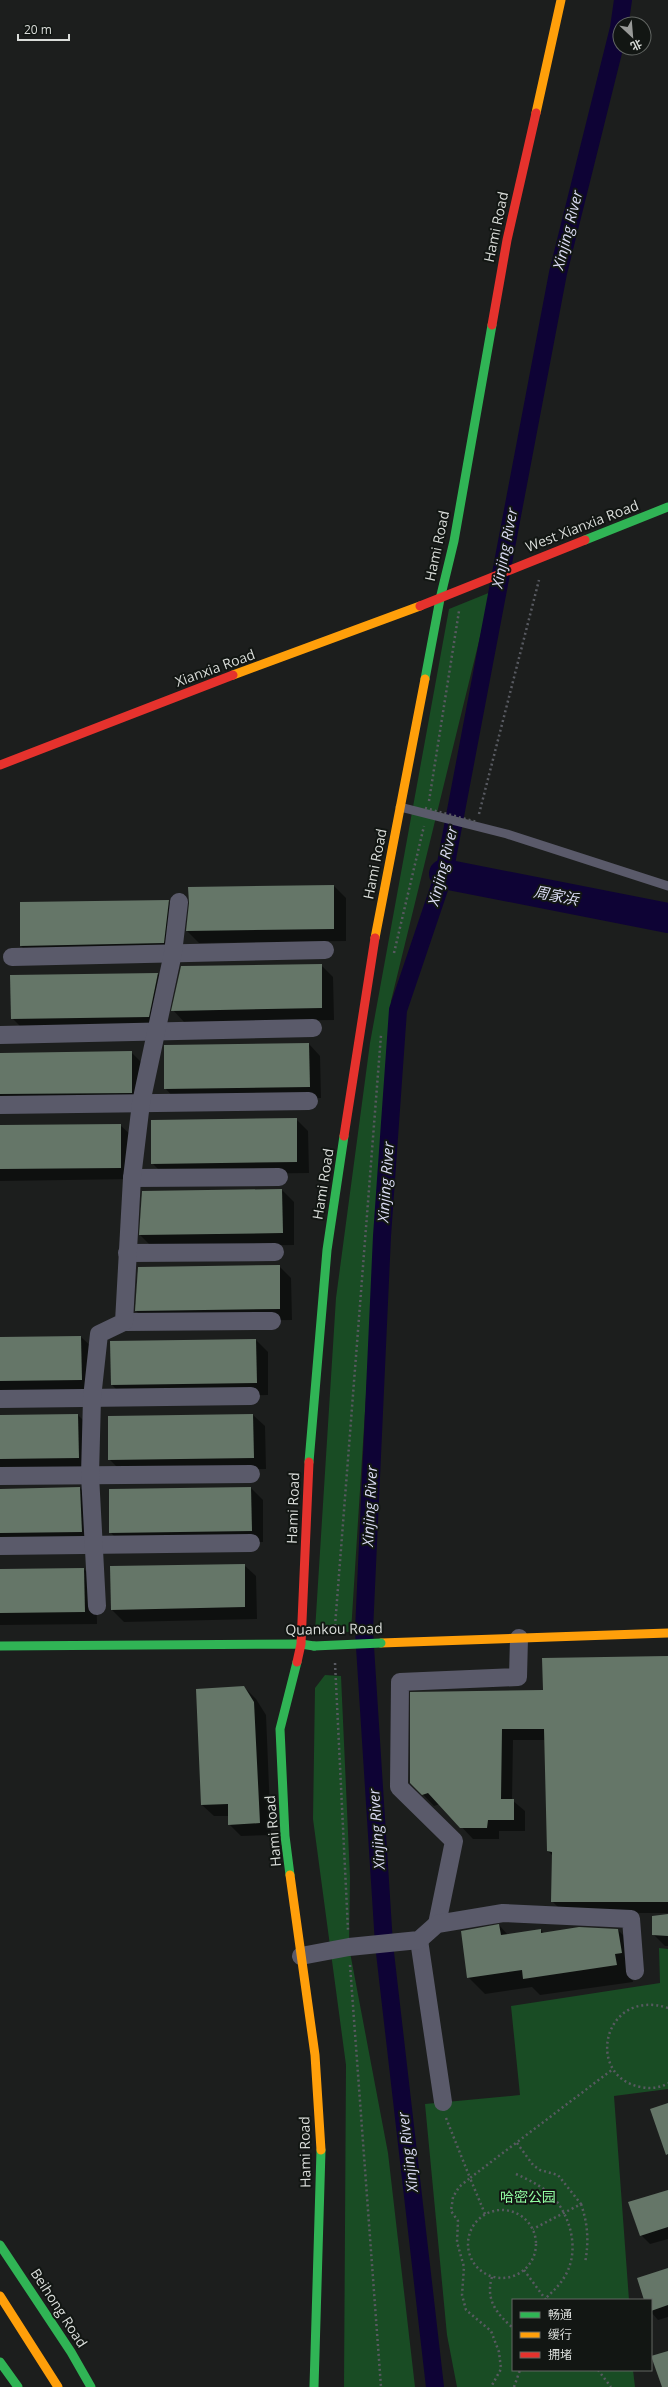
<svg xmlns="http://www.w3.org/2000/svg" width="668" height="2387" viewBox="0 0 668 2387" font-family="'Open Sans','Noto Sans SC',sans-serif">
  <rect width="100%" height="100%" fill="#1c1e1d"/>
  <g fill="#194c24">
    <path d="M491,592L391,1001L351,1632L315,1631L336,1298L370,1043L449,609Z"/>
    <path d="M325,1675L341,1676L350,1877L349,1947L388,2153L415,2387H344L346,2065L313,1819L315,1688Z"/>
    <path d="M659,1948L668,1949V2089L614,2096L629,2300H513V2370H633L635,2387H457L447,2335L425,2104L520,2095L511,2006L660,1983Z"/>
  </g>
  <g fill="#0007">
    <path d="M334,886L346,898V941L199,943L187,931Z"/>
    <path d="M168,901L180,913L175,955L33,958L21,946Z"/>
    <path d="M321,965L333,977L334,1020L184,1022L173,1010Z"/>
    <path d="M158,974L170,985L160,1028L24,1030L12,1018Z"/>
    <path d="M309,1044L320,1056L321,1098L176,1100L165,1088Z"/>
    <path d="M131,1052L143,1064L144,1104L0,1108V1054Z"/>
    <path d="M296,1119L308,1131L309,1173L164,1175L152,1163Z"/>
    <path d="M120,1125L132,1136L133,1179L0,1181V1126Z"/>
    <path d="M282,1190L294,1202V1245L152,1247L140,1235L143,1192Z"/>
    <path d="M279,1266L291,1278L292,1320L148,1322L136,1311Z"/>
    <path d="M81,1337L93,1348V1391L0,1393V1338Z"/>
    <path d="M256,1340L268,1352V1395L124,1397L112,1385Z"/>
    <path d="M78,1415L90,1427V1469L0,1471V1416Z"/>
    <path d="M253,1415L265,1426L266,1469L121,1471L109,1459V1417Z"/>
    <path d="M80,1488L92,1500L94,1543L0,1544V1490Z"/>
    <path d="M251,1488L263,1500V1542L122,1544L110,1532Z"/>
    <path d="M244,1565L256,1576L257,1619L124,1622L112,1610Z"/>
    <path d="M84,1569L96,1581L97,1624L0,1625V1570Z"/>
    <path d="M668,1657V1913H564L552,1901L553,1856L548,1851L545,1740H513L512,1800L525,1811V1831H499V1839H473L440,1804L434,1806L411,1782L544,1691Z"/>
    <path d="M244,1687L256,1699L266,1715L271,1835L241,1836L229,1824V1816H214L202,1805Z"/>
    <path d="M668,1915V1946H665L653,1934Z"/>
    <path d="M499,1925L508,1935L541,1930L544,1933L618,1930L635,1947L631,1971L633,1982L540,1995L532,1987L485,1994L468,1977Z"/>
    <path d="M668,2191V2239L650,2244L641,2235Z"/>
    <path d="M668,2269V2317L658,2320L651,2312V2300H646Z"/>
  </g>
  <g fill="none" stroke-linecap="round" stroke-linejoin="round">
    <path stroke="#0e0335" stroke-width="18" d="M435,2387L384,1944L364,1631L382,1236L398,1010L444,874L558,273L619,28L623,0"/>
    <path stroke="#0e0335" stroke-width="30" d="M444,874L668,918"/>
  </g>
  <g fill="#657668">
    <path d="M334,885V929L186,931L189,903L188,887Z"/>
    <path d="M169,900L164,943L20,946V902Z"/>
    <path d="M322,964V1008L171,1011L181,966Z"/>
    <path d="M158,973L149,1017L11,1019L10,975Z"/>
    <path d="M309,1043L310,1087L164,1089V1045Z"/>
    <path d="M132,1051V1093L0,1094V1053Z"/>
    <path d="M297,1118V1162L151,1164V1120Z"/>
    <path d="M121,1124V1168L0,1169V1125Z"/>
    <path d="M282,1189L283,1233L139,1235L142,1191Z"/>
    <path d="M280,1265V1309L135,1311L138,1267Z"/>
    <path d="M81,1336L82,1380L0,1381V1337Z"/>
    <path d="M256,1339L257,1383L111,1385L110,1341Z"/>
    <path d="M78,1414L79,1458L0,1459V1415Z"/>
    <path d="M253,1414L254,1458L108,1460V1416Z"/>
    <path d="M80,1487L82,1532L0,1533V1489Z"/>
    <path d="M251,1487L252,1531L109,1533V1489Z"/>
    <path d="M245,1564V1607L111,1610L110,1566Z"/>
    <path d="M84,1568L85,1612L0,1613V1569Z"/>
    <path d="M668,1656V1902H551L552,1852L547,1851L544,1729H502L501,1799H514V1820H488L487,1828H460L428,1793L422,1795L410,1783V1692L543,1690L542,1658Z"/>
    <path d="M244,1686L254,1702L260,1823L228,1825V1804L201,1805L196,1689Z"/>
    <path d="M668,1914V1936L652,1935V1916Z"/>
    <path d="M499,1924L501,1935L541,1929V1933L579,1927L618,1929L622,1953L615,1954L617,1965L523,1979L522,1970L467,1978L461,1931Z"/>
    <path d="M668,2103V2154L666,2155L650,2109Z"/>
    <path d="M668,2190V2227L640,2236L628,2202Z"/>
    <path d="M668,2268V2305L651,2311V2300H644L637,2278Z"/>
    <path d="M668,2351V2387H662L651,2356Z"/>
  </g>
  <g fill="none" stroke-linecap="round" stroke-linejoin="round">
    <g stroke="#585a61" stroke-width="2.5" stroke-dasharray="2 3" stroke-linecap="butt">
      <path d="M429,801L459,611"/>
      <path d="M479,814L539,580"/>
      <path d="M394,953L424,826"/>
      <path d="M335,1626L381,1035"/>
      <path d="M335,1663L348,1930"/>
      <path d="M350,1965L381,2387"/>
      <path d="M668,2008C603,1987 584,2077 641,2087C651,2089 660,2088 668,2083"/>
      <path d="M446,2118L470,2178L613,2069"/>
      <path d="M517,2143L533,2165L540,2170L558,2175L581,2204L533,2229"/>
      <path d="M516,2174C529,2180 542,2186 552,2196C571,2216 580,2251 565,2276C560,2285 553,2291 545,2299"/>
      <path d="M581,2204C588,2224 589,2242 585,2263"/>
      <circle cx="502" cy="2244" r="34"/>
      <path d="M485,2214L470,2178L459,2187L453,2197L451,2211L458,2221L457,2242L464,2267L462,2295L466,2310L491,2331L499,2352L501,2369L491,2387"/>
      <path d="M524,2270L546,2300"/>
      <path d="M492,2277C485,2300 497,2314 513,2328"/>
      <path d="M598,2370L611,2387"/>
      <path d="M514,2387L520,2370"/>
    </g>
    <path stroke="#5a5a6a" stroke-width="9" d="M400,807L507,834L668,886"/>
    <g stroke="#5a5a6a" stroke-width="18">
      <path d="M12,957L325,950"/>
      <path d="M0,1035L313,1028"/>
      <path d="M0,1105L309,1101"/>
      <path d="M132,1178L279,1177"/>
      <path d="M127,1253L275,1252"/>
      <path d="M124,1322L272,1321"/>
      <path d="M0,1399L251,1396"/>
      <path d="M0,1476L251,1474"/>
      <path d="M0,1546L251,1543"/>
      <path d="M97,1606L90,1475L92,1398L99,1334L124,1322L132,1178L141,1103L173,953L179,902"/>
      <path d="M437,1924L454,1841L399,1787L400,1682L518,1677L519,1638"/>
      <path d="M419,1940L443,2102"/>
      <path d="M301,1956L349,1947L419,1940L437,1924L503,1913L631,1919L635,1971"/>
    </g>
    <g stroke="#30b455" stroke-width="9">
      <path d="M585,540L668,507"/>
      <path d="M425,679L440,599L454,541L492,325"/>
      <path d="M309,1462L327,1250L344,1136"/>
      <path d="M0,1646L301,1644L314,1646"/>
      <path d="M290,1875L285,1836L280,1729L297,1662"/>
      <path d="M0,2245L71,2352L91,2387"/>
      <path d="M0,2362L18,2387"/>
      <path d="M314,2387L321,2150"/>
    </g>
    <g stroke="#ff9f0a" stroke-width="9">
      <path d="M536,113L561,0"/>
      <path d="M233,675L420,606"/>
      <path d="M375,938L425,679"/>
      <path d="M381,1643L668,1633"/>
      <path d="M290,1875L315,2055L321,2150"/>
      <path d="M0,2296L58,2387"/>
    </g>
    <g stroke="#e5322d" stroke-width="9">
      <path d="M492,325L507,240L536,113"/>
      <path d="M420,606L585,540"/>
      <path d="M0,765L233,675"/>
      <path d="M344,1136L375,938"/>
      <path d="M297,1662L301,1644L309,1462"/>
    </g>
    <path stroke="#585a61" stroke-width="2.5" stroke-dasharray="2 3" stroke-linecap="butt" d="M425,808L477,822"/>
    <path stroke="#30b455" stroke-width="9" d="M314,1646L381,1643"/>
  </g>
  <g text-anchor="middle" stroke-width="4" stroke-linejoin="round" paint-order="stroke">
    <g font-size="14" fill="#daddda" stroke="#121613">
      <text transform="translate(496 227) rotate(-78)" y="5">Hami Road</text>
      <text transform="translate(582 526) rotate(-21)" y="5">West Xianxia Road</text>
      <text transform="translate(437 546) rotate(-78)" y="5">Hami Road</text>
      <text transform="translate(215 668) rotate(-20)" y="5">Xianxia Road</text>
      <text transform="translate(375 864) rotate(-79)" y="5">Hami Road</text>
      <text transform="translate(323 1184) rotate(-81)" y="5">Hami Road</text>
      <text transform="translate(293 1508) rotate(-88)" y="5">Hami Road</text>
      <text transform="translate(334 1629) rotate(-1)" y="5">Quankou Road</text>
      <text transform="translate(273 1831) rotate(-95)" y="5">Hami Road</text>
      <text transform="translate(305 2152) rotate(-91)" y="5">Hami Road</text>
      <text transform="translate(59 2308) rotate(57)" y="5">Beihong Road</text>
    </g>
    <g font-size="14" fill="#92fda2" stroke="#121613">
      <text x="528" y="2202">哈密公园</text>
    </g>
    <g font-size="15" font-style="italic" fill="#dadbf3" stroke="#121613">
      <text transform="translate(568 230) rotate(-76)" y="5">Xinjing River</text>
      <text transform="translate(505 548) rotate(-79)" y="5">Xinjing River</text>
      <text transform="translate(443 866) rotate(-76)" y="5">Xinjing River</text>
      <text transform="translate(556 896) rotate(11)" y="5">周家浜</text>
      <text transform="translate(386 1182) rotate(-86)" y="5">Xinjing River</text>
      <text transform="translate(370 1506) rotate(-87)" y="5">Xinjing River</text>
      <text transform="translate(377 1829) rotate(-94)" y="5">Xinjing River</text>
      <text transform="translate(408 2152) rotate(-97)" y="5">Xinjing River</text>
    </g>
  </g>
  <rect x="512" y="2299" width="140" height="72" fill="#121613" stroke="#626663"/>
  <rect x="520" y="2312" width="20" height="6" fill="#30b455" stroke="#626663"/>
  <text x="548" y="2319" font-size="12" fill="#daddda">畅通</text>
  <rect x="520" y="2332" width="20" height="6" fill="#ff9f0a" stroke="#626663"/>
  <text x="548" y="2339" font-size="12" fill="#daddda">缓行</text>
  <rect x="520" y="2352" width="20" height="6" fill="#e5322d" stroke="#626663"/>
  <text x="548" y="2359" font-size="12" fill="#daddda">拥堵</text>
  <g transform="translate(632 36) rotate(154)"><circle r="19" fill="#121613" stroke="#626663"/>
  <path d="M0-3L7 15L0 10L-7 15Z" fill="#989a98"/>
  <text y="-6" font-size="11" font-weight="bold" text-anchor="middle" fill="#daddda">北</text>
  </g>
  <path d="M18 34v6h51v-6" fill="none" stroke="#daddda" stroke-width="2"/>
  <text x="24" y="34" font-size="12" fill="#daddda" stroke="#121613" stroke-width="3" paint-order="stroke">20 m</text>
</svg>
